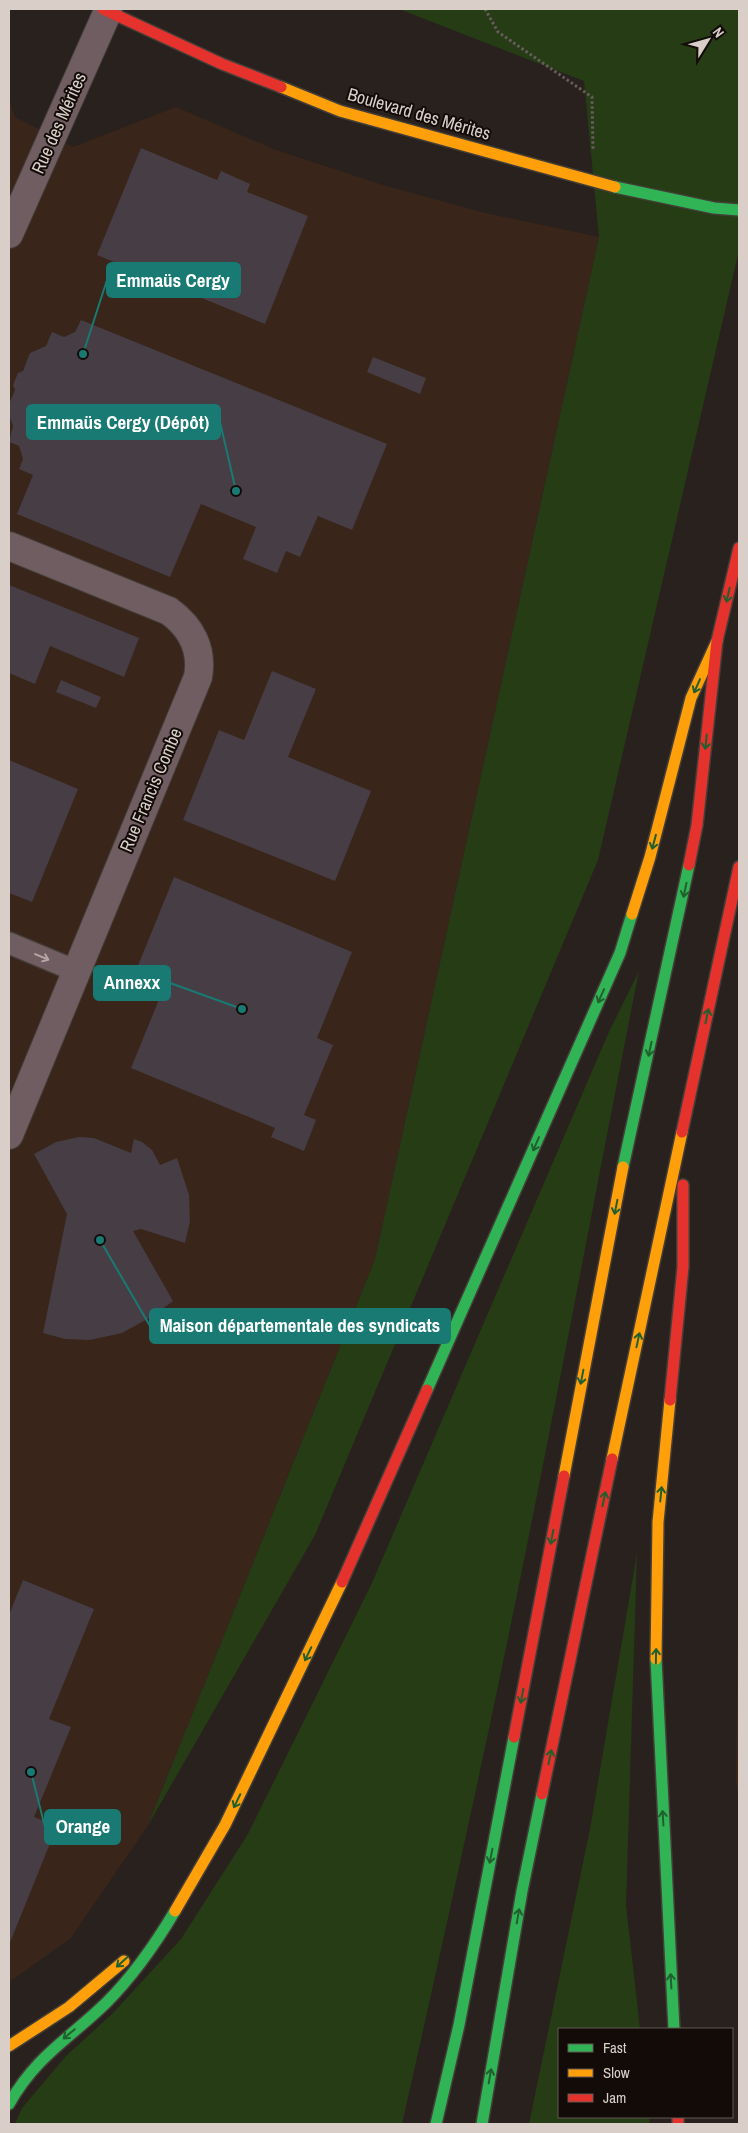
<svg xmlns="http://www.w3.org/2000/svg" width="748" height="2133" viewBox="0 0 748 2133" font-family="'Archivo Narrow',sans-serif">
  <rect width="100%" height="100%" fill="#29211d"/>
  <g fill="#39251a">
    <path d="M9,101L15,117L73,147L176,107L276,150L383,185L481,212L599,237L375,1259L147,1827L70,1939L9,1982Z"/>
    <path d="M739,1502V1805L736,1782Z"/>
  </g>
  <g fill="#253c15">
    <path d="M399,9H739V250L598,860L315,1535L147,1827L375,1259L599,237L584,81Z"/>
    <path d="M639,971C606,1137 575,1304 542,1470C499,1689 451,1907 402,2124H15L22,2108L66,2056L113,2013L181,1939L248,1834L372,1583L608,1034Z"/>
    <path d="M637,1553L626,1905L640,2029H559V2117H649L650,2124H529L590,1829Z"/>
  </g>
  <g fill="#463d45">
    <path d="M141,148L217,180L221,171L250,184L247,192L308,216L265,324L97,255Z"/>
    <path d="M81,320L387,444L352,530L318,516L300,557L286,551L277,573L243,559L256,527L201,504L170,577L17,514L33,475L19,469L23,459L19,446L9,442L13,426L9,415V404L15,390L13,385L18,373L23,371L30,353L46,346L52,332L64,337L75,332Z"/>
    <path d="M373,357L426,378L420,394L367,372Z"/>
    <path d="M9,585L139,638L124,677L50,646L35,684L9,673Z"/>
    <path d="M272,671L316,689L288,757L371,791L335,881L183,820L219,730L244,740Z"/>
    <path d="M61,680L101,697L96,708L56,692Z"/>
    <path d="M9,760L78,789L32,902L9,893Z"/>
    <path d="M174,877L352,952L317,1038L333,1045L304,1115L316,1120L304,1151L271,1137L275,1128L131,1068L167,980L137,968Z"/>
    <path d="M79,1137L94,1138L131,1153L134,1139L142,1142L152,1150L160,1165L177,1158L189,1195L190,1221L185,1243L141,1229L133,1231L173,1301L153,1316L122,1333L90,1340L65,1339L43,1333L67,1214L34,1154L56,1142Z"/>
    <path d="M23,1580L94,1609L49,1719L71,1727L34,1817L57,1826L9,1945V1615Z"/>
  </g>
  <g fill="none" stroke-linecap="round" stroke-linejoin="round">
    <g stroke="#443e39" stroke-width="24">
      <path id="lane" d="M9,943L76,971"/>
    </g>
    <g stroke="#443e39" stroke-width="30">
      <g id="street">
        <path d="M9,234L108,11"/>
        <path d="M9,546L169,611C191,627 203,649 198,677L9,1135"/>
      </g>
    </g>
    <g stroke="#443e39" stroke-width="14">
      <g id="fast">
        <path d="M615,187L714,208L739,210"/>
        <path d="M623,1167L689,865"/>
        <path d="M427,1390L620,953L632,914"/>
        <path d="M656,1659L674,2029"/>
        <path d="M9,2104C36,2056 69,2039 106,2003C133,1976 156,1943 175,1911"/>
        <path d="M436,2124L459,2025L514,1737"/>
        <path d="M482,2124L522,1891L542,1794"/>
      </g>
    </g>
    <g stroke="#443e39" stroke-width="14">
      <g id="slow">
        <path d="M281,87L340,111L615,187"/>
        <path d="M632,914L650,857L691,698L717,641"/>
        <path d="M612,1459L682,1132"/>
        <path d="M564,1476L623,1167"/>
        <path d="M656,1659L658,1522L670,1400"/>
        <path d="M175,1911L225,1825L342,1582"/>
        <path d="M9,2046L69,2007L124,1961"/>
      </g>
    </g>
    <g stroke="#443e39" stroke-width="14">
      <g id="jam">
        <path d="M103,9L222,64L281,87"/>
        <path d="M689,865L697,825L717,641L739,548"/>
        <path d="M682,1132L739,867"/>
        <path d="M670,1400L683,1267V1185"/>
        <path d="M342,1582L427,1390"/>
        <path d="M514,1737L564,1476"/>
        <path d="M542,1794L612,1459"/>
        <path d="M678,2117V2124"/>
      </g>
    </g>
    <path stroke="#685c5d" stroke-width="3" stroke-dasharray="2.5 2.5" stroke-linecap="butt" d="M485,9L498,32L592,97L593,150"/>
    <use href="#lane" stroke="#6f5d61" stroke-width="21"/>
    <use href="#street" stroke="#6f5d61" stroke-width="28"/>
    <use href="#fast" stroke="#30b455" stroke-width="11"/>
    <use href="#slow" stroke="#ff9f0a" stroke-width="11"/>
    <use href="#jam" stroke="#e5322d" stroke-width="11"/>
  </g>
  <defs><path id="oneway-shaft" d="M-6 0H5M1.5-3L5.5 0L1.5 3" fill="none" stroke-width="1.6" stroke-linecap="round" stroke-linejoin="round" transform="scale(1.25)"/></defs>
  <g stroke="#21602e">
    <use href="#oneway-shaft" transform="translate(728 595) rotate(103)"/>
    <use href="#oneway-shaft" transform="translate(697 686) rotate(114)"/>
    <use href="#oneway-shaft" transform="translate(706 742) rotate(96)"/>
    <use href="#oneway-shaft" transform="translate(654 842) rotate(105)"/>
    <use href="#oneway-shaft" transform="translate(685 890) rotate(102)"/>
    <use href="#oneway-shaft" transform="translate(601 996) rotate(114)"/>
    <use href="#oneway-shaft" transform="translate(707 1016) rotate(-78)"/>
    <use href="#oneway-shaft" transform="translate(650 1049) rotate(102)"/>
    <use href="#oneway-shaft" transform="translate(536 1144) rotate(114)"/>
    <use href="#oneway-shaft" transform="translate(616 1207) rotate(101)"/>
    <use href="#oneway-shaft" transform="translate(638 1340) rotate(-78)"/>
    <use href="#oneway-shaft" transform="translate(582 1377) rotate(101)"/>
    <use href="#oneway-shaft" transform="translate(661 1494) rotate(-84)"/>
    <use href="#oneway-shaft" transform="translate(604 1499) rotate(-78)"/>
    <use href="#oneway-shaft" transform="translate(552 1537) rotate(101)"/>
    <use href="#oneway-shaft" transform="translate(308 1654) rotate(116)"/>
    <use href="#oneway-shaft" transform="translate(656 1656) rotate(-89)"/>
    <use href="#oneway-shaft" transform="translate(522 1696) rotate(101)"/>
    <use href="#oneway-shaft" transform="translate(550 1757) rotate(-78)"/>
    <use href="#oneway-shaft" transform="translate(237 1801) rotate(116)"/>
    <use href="#oneway-shaft" transform="translate(663 1818) rotate(-93)"/>
    <use href="#oneway-shaft" transform="translate(491 1856) rotate(101)"/>
    <use href="#oneway-shaft" transform="translate(518 1916) rotate(-80)"/>
    <use href="#oneway-shaft" transform="translate(122 1962) rotate(138)"/>
    <use href="#oneway-shaft" transform="translate(671 1981) rotate(-93)"/>
    <use href="#oneway-shaft" transform="translate(69 2034) rotate(140)"/>
    <use href="#oneway-shaft" transform="translate(490 2076) rotate(-80)"/>
  </g>
  <use stroke="#b5a6a5" href="#oneway-shaft" transform="translate(42 957) rotate(23)"/>
  <g text-anchor="middle" stroke-width="4" stroke-linejoin="round" paint-order="stroke">
    <g font-size="18" fill="#dacec9" stroke="#120b07">
      <text transform="translate(419 114) rotate(16)" y="6">Boulevard des Mérites</text>
      <text transform="translate(59 123) rotate(-66)" y="6">Rue des Mérites</text>
      <text transform="translate(151 790) rotate(-67)" y="6">Rue Francis Combe</text>
    </g>
  </g>
  <path fill="none" stroke="#197a73" stroke-width="2" d="M83 354L107 280M236 491L220 422M242 1009L170 983M100 1240L150 1326M31 1772L45 1827"/>
  <g fill="#197a73" stroke="#120b07" stroke-width="2">
    <circle cx="83" cy="354" r="5"/>
    <circle cx="236" cy="491" r="5"/>
    <circle cx="242" cy="1009" r="5"/>
    <circle cx="100" cy="1240" r="5"/>
    <circle cx="31" cy="1772" r="5"/>
  </g>
  <g fill="#197a73" stroke="#197a73" stroke-width="2">
    <rect x="107" y="263" width="133" height="34" rx="5"/>
    <rect x="27" y="405" width="193" height="34" rx="5"/>
    <rect x="94" y="966" width="76" height="34" rx="5"/>
    <rect x="150" y="1309" width="300" height="34" rx="5"/>
    <rect x="45" y="1810" width="75" height="34" rx="5"/>
  </g>
  <g font-size="19" text-anchor="middle" font-weight="bold" fill="#fff">
    <text x="173" y="287">Emmaüs Cergy</text>
    <text x="123" y="429">Emmaüs Cergy (Dépôt)</text>
    <text x="132" y="989">Annexx</text>
    <text x="300" y="1332">Maison départementale des syndicats</text>
    <text x="83" y="1833">Orange</text>
  </g>
  <rect width="748" height="2133" fill="none" stroke="#dacec9" stroke-width="20"/>
  <rect x="558" y="2028" width="175" height="90" fill="#120b07" stroke="#625955"/>
  <rect x="568" y="2044" width="25" height="8" fill="#30b455" stroke="#625955"/>
  <text x="603" y="2053" font-size="15" fill="#dacec9">Fast</text>
  <rect x="568" y="2069" width="25" height="8" fill="#ff9f0a" stroke="#625955"/>
  <text x="603" y="2078" font-size="15" fill="#dacec9">Slow</text>
  <rect x="568" y="2094" width="25" height="8" fill="#e5322d" stroke="#625955"/>
  <text x="603" y="2103" font-size="15" fill="#dacec9">Jam</text>
  <g transform="translate(708 40) rotate(53)" stroke="#120b07" stroke-width="4" paint-order="stroke">
  <path d="M0-4L9 19L0 12L-9 19Z" fill="#dacec9"/>
  <text y="-8" font-size="14" font-weight="bold" text-anchor="middle" fill="#dacec9">N</text>
  </g>
</svg>
